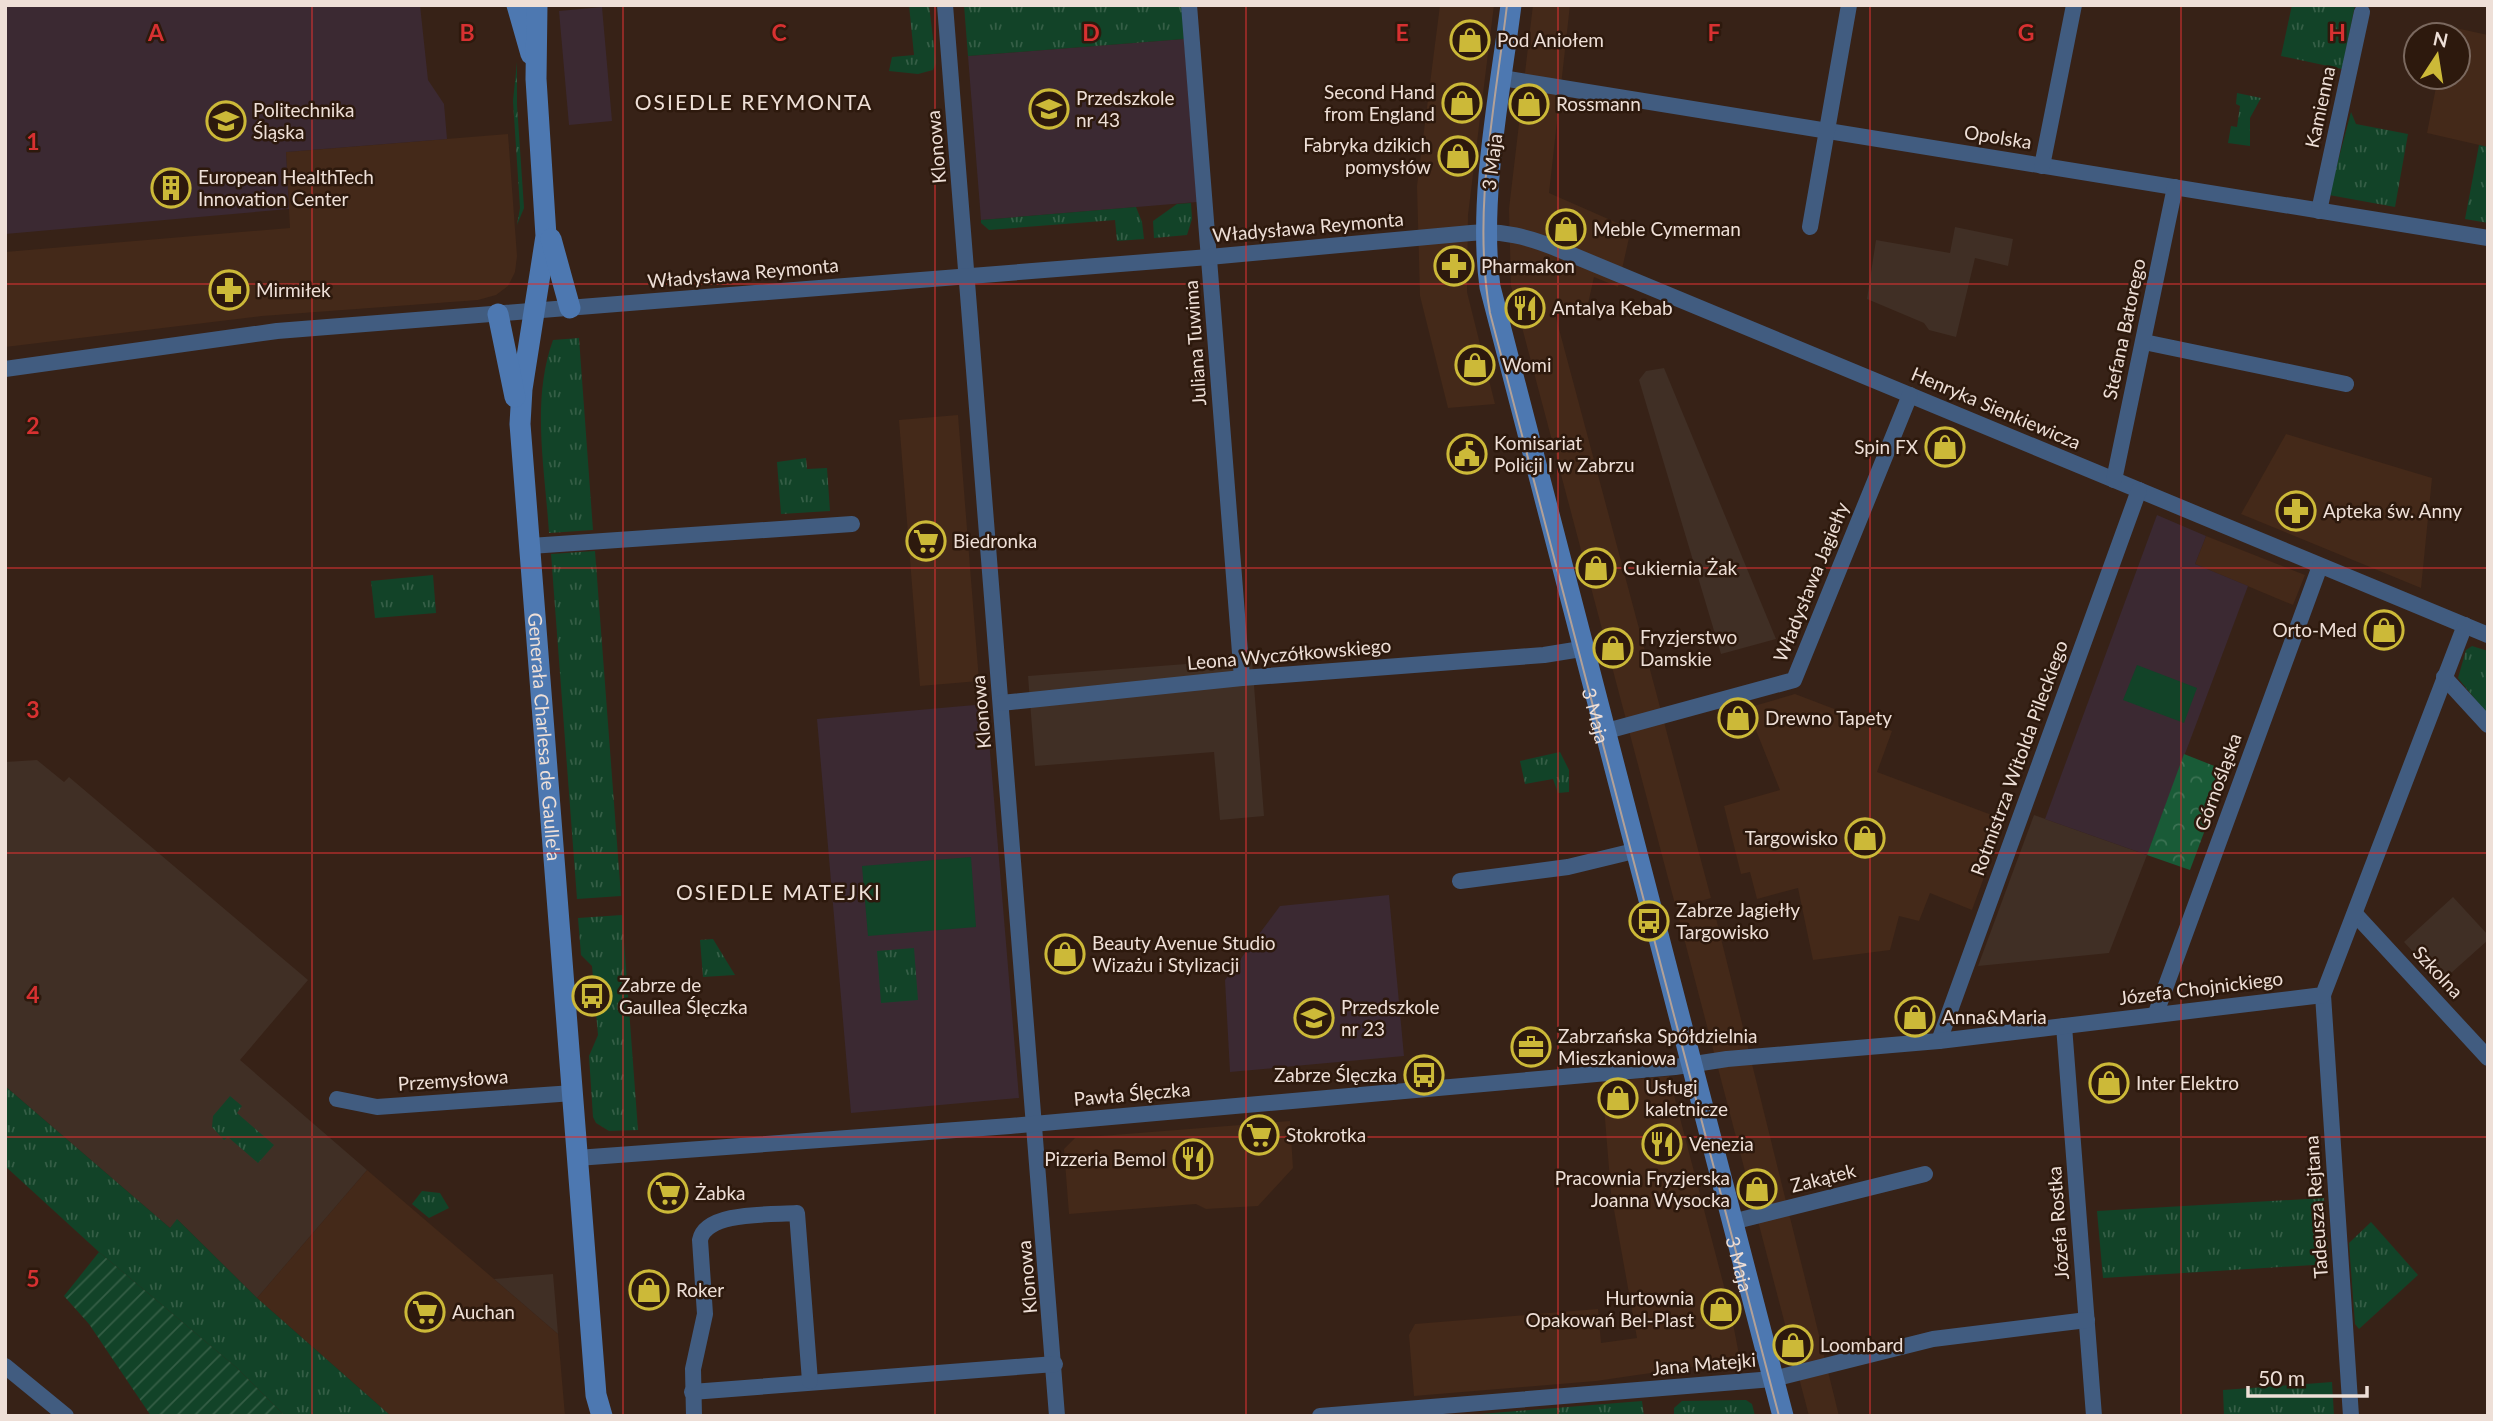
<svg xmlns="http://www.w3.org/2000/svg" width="2493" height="1421" viewBox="0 0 2493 1421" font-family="Lato,sans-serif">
  <defs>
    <pattern id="grass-tufts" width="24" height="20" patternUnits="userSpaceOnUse" patternTransform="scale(1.75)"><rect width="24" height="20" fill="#124328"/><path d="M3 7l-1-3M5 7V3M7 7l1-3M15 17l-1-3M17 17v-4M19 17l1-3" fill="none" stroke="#355e46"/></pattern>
    <pattern id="forest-crowns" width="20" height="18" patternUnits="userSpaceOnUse" patternTransform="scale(1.75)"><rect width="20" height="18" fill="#195b37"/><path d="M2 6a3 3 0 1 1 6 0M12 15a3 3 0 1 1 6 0" fill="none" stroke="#3b7253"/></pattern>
    <pattern id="garden-furrows" width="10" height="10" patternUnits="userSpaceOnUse" patternTransform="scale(1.75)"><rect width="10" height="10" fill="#124328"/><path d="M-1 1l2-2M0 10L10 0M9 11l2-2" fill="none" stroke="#355e46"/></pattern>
  </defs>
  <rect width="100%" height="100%" fill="#372217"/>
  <g fill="#442919">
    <path d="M1440,5H1494L1468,215L1467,292L1495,404L1448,408L1420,296L1417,186Z"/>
    <path d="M1533,5H1570L1549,193L1631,229L1618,287L1594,277L1588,304L1555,314L1711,898L1676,908L1511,286L1509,209Z"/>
    <path d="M2428,22L2488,35V147L2427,133L2438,77H2458V35H2434Z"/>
    <path d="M508,134L517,256L515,272L508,286L496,295L478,300L262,316L5,347V252L290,228L286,152Z"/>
    <path d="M958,415L979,681L920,686L899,420Z"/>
    <path d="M2286,434L2432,478L2421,588L2241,514Z"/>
    <path d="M2206,536L2305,575L2293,605L2195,564Z"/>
    <path d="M1795,694L1892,731L1877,772L2005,820L1972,910L1930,893L1919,921L1899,916L1890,950L1813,960L1798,888L1757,899L1750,872L1741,874L1724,806L1780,790L1747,708Z"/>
    <path d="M1714,910L1839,1416H1809L1679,919Z"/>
    <path d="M1669,1076L1731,1313L1740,1360L1596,1381L1414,1396L1409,1335L1415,1324L1598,1309L1601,1343L1637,1338L1611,1193L1602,1082Z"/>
    <path d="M1290,1121L1293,1168L1258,1206L1206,1209L1196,1204L1069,1214L1064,1149L1075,1138Z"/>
    <path d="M367,1170L558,1334L565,1416H391L257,1298Z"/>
  </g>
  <g fill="#402f25">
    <path d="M1955,227L2013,239L2008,266L1975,258L1956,337L1929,330L1924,323L1867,299L1876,240L1950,253Z"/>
    <path d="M1664,368L1776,639L1721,654L1639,380L1646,371Z"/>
    <path d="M1252,659L1264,816L1220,820L1214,752L1035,766L1028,676Z"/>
    <path d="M37,760L64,782L69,777L308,980L240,1060L367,1170L257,1298L178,1220L170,1228L5,1086V762Z"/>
    <path d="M2034,815L2147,855L2109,953L1978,966Z"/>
    <path d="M2453,897L2488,935V940L2441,982L2404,942Z"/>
    <path d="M553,1274L558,1334L494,1279Z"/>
  </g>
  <g fill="#3b2932">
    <path d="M5,5H420L428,80L444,104L447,139L286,152L289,209L5,234Z"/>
    <path d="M602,7L612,121L569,125L559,11Z"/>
    <path d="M1184,39L1197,202L981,220L968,56Z"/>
    <path d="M2157,515L2206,536L2195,564L2248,586L2147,855L2045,819Z"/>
    <path d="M986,704L1019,1098L851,1113L817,719Z"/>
    <path d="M1389,895L1404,1056L1230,1072L1225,980L1280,906Z"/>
  </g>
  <g fill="url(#grass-tufts)">
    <path d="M909,5H929L936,63L933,70L918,74L889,71L892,57L914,55Z"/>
    <path d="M964,5H1182L1184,39L968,56Z"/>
    <path d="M2292,5H2355L2342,69L2281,56Z"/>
    <path d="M517,62V105L524,208L517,225L520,208L513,101Z"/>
    <path d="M2237,93L2261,98L2250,118V146L2228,143L2231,126L2237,127L2240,106L2236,104Z"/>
    <path d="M2351,112L2356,124L2408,134L2395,207L2329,195Z"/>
    <path d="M2479,145L2488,147V223L2465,219Z"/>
    <path d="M1191,203L1192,219L1187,235L1154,238L1153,221L1177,204Z"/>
    <path d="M1136,207L1142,222L1144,239L1117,241L1115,220L989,230L981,223V220Z"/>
    <path d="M579,338L593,530L549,533C545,469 531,401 553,340Z"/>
    <path d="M806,458L807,469L827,468L830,511L781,514L777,462Z"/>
    <path d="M595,551L621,896L577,899L551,554Z"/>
    <path d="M433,575L436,613L375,618L371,581Z"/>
    <path d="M2472,646L2488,651V715L2458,678L2466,650Z"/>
    <path d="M1560,752L1569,770V792L1558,793L1553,779L1525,784L1520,761Z"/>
    <path d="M622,915L638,1130L609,1131L596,1123L593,1117L589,1056L598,1035L592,966L581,955L578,918Z"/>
    <path d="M713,939L735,975L703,977L700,940Z"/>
    <path d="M914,948L918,1000L881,1003L877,951Z"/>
    <path d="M5,1086L170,1228L177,1219L257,1298L391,1416H285L237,1368L99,1252L5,1166Z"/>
    <path d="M230,1096L242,1106L237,1113L274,1145L258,1163L228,1137L224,1140L212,1127L213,1116Z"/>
    <path d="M422,1191L440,1193L449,1208L429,1218L412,1204Z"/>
    <path d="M2324,1198L2329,1264L2103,1278L2097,1211Z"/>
    <path d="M2371,1222L2418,1275L2359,1329L2355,1324L2349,1243Z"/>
    <path d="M2332,1382L2334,1416H2224L2223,1390Z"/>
    <path d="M1746,1400L1752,1404L1755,1416H1674V1408L1682,1401Z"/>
    <path d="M1642,1401L1644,1416H1456Z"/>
  </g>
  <path fill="url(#forest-crowns)" d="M2184,754L2227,771L2190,870L2147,855Z"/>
  <path fill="url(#garden-furrows)" d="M99,1252L237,1368L285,1416H151L89,1324L64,1296Z"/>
  <g fill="#124328">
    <path d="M2137,665L2197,688L2184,723L2123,700Z"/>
    <path d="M971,857L976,927L868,936L862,866Z"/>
  </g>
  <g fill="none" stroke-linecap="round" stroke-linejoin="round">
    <g stroke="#415c80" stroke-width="16">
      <path d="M945,5L1057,1416"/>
      <path d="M1189,5L1242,678"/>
      <path d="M1502,78L2488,238"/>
      <path d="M2042,166L2074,5"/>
      <path d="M2319,211L2362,12"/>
      <path d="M1810,227L1849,5"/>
      <path d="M2144,342L2346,384"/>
      <path d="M5,369L277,331L1209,257L1471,233C1502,230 1529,237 1558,249L2488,635"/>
      <path d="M2114,480L2175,187"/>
      <path d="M530,546L852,524"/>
      <path d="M2444,677L2488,725"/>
      <path d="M1001,703L1242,678L1544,655L1581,649"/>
      <path d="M1603,732L1794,680L1910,395"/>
      <path d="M1460,881L1568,867L1634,851"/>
      <path d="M2356,915L2488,1058"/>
      <path d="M2323,995L2351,1416"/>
      <path d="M2156,1013L2320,566"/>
      <path d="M2064,1026L2094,1416"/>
      <path d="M1939,1041L2139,490"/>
      <path d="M337,1099L377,1107L573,1093"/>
      <path d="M577,1158L1010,1126L1675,1067L1727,1059L1939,1041L2323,995L2465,625"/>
      <path d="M1732,1222L1925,1174"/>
      <path d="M5,1366L66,1416"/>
      <path d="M692,1392L1055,1364"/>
      <path d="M694,1416L693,1369L705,1314L700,1240C706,1211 771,1215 797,1213L810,1381"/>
      <path d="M1320,1416L1773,1379L1933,1339L2087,1320"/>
    </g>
    <g stroke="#4d78b1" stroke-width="21">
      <path d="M517,5L531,54"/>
      <path id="s1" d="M537,5L536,79L546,236L522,389L520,424L596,1395L602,1416"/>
      <path d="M1511,5C1500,92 1478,201 1490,287L1783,1416"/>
      <path d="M551,239L570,308"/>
      <path d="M498,314L515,397"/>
    </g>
    <path stroke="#b2a198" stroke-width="2" id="s2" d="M1507,5C1495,107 1472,212 1490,313L1779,1416"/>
  </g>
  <path fill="none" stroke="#d73131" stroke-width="2" stroke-opacity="0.55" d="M312,5V1416M623,5V1416M935,5V1416M1246,5V1416M1558,5V1416M1870,5V1416M2181,5V1416M5,284H2488M5,568H2488M5,853H2488M5,1137H2488"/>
  <defs>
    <g id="shop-ring" transform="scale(2.0125)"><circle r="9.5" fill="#2d190d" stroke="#ccb938" stroke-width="1.5"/><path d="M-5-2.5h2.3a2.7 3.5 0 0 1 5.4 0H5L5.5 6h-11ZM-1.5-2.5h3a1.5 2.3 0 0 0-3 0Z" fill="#ccb938"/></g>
    <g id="school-ring" transform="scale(2.0125)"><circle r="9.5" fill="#2d190d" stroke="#ccb938" stroke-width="1.5"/><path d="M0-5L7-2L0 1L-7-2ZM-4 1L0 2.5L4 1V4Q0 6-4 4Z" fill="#ccb938"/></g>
    <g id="university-ring" transform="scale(2.0125)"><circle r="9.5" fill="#2d190d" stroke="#ccb938" stroke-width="1.5"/><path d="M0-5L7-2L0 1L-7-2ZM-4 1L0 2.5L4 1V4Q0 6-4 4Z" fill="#ccb938"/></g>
    <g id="building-ring" transform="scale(2.0125)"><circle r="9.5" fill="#2d190d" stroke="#ccb938" stroke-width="1.5"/><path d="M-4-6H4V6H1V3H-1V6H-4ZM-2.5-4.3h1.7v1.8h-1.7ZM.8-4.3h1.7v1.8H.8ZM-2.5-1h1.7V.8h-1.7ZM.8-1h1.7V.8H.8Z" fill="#ccb938"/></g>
    <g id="pharmacy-ring" transform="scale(2.0125)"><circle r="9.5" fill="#2d190d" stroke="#ccb938" stroke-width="1.5"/><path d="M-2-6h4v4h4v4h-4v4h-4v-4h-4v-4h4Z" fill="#ccb938"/></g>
    <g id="restaurant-ring" transform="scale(2.0125)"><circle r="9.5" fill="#2d190d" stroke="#ccb938" stroke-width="1.5"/><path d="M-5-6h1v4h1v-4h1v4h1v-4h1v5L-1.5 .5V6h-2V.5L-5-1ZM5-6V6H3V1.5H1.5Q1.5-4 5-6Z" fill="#ccb938"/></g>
    <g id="civic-ring" transform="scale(2.0125)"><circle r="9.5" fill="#2d190d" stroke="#ccb938" stroke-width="1.5"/><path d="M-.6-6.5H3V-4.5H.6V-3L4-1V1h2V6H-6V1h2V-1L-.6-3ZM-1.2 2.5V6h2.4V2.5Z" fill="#ccb938"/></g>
    <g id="supermarket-ring" transform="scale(2.0125)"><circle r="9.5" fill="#2d190d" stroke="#ccb938" stroke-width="1.5"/><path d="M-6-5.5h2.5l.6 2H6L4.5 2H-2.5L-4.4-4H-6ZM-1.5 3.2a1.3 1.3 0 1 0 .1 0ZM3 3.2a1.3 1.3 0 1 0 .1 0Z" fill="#ccb938"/></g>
    <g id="bus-ring" transform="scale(2.0125)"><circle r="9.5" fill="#2d190d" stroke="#ccb938" stroke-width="1.5"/><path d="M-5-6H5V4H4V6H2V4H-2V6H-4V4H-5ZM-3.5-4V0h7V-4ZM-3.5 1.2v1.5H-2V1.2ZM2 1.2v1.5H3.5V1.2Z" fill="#ccb938"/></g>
    <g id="office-ring" transform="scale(2.0125)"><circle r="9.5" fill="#2d190d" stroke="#ccb938" stroke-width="1.5"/><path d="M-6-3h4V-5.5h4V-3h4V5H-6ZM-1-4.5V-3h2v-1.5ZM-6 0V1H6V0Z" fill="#ccb938"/></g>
  </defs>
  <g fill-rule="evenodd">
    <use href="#shop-ring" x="1470" y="40"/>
    <use href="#shop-ring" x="1462" y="103"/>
    <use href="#shop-ring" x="1529" y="104"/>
    <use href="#school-ring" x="1049" y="109"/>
    <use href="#university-ring" x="226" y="121"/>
    <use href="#shop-ring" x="1458" y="156"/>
    <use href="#building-ring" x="171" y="188"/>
    <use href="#shop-ring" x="1566" y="229"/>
    <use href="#pharmacy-ring" x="1454" y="266"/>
    <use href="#pharmacy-ring" x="229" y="290"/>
    <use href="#restaurant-ring" x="1525" y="308"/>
    <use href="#shop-ring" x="1475" y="365"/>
    <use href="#shop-ring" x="1945" y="447"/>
    <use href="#civic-ring" x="1467" y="454"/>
    <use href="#pharmacy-ring" x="2296" y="511"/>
    <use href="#supermarket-ring" x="926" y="541"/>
    <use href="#shop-ring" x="1596" y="568"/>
    <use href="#shop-ring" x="2384" y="630"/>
    <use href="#shop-ring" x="1613" y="648"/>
    <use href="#shop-ring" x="1738" y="718"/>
    <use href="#shop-ring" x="1865" y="838"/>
    <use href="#bus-ring" x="1649" y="921"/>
    <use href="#shop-ring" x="1065" y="954"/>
    <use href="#bus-ring" x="592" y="996"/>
    <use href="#shop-ring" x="1915" y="1017"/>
    <use href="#school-ring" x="1314" y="1018"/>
    <use href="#office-ring" x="1531" y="1047"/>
    <use href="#bus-ring" x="1424" y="1075"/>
    <use href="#shop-ring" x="2109" y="1083"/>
    <use href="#shop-ring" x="1618" y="1098"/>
    <use href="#supermarket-ring" x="1259" y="1135"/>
    <use href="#restaurant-ring" x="1662" y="1144"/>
    <use href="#restaurant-ring" x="1193" y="1159"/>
    <use href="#shop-ring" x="1757" y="1189"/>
    <use href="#supermarket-ring" x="668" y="1193"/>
    <use href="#shop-ring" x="649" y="1290"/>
    <use href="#shop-ring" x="1721" y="1309"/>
    <use href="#supermarket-ring" x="425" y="1312"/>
    <use href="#shop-ring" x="1793" y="1345"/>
  </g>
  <g text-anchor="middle" stroke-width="5" stroke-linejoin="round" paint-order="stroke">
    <g font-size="19" fill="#eedfd7" stroke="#2d190d" text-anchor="start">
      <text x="1497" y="47">Pod Aniołem</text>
      <text x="1435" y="99" text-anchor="end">Second Hand<tspan x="1435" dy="22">from England</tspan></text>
      <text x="1076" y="105">Przedszkole<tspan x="1076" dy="22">nr 43</tspan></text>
      <text x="1556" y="111">Rossmann</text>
      <text x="253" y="117">Politechnika<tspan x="253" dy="22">Śląska</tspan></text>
      <text x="1431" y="152" text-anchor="end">Fabryka dzikich<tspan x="1431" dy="22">pomysłów</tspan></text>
      <text x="198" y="184">European HealthTech<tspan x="198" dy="22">Innovation Center</tspan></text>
      <text x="1593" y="236">Meble Cymerman</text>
      <text x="1481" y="273">Pharmakon</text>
      <text x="256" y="297">Mirmiłek</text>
      <text x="1552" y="315">Antalya Kebab</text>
      <text x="1502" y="372">Womi</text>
      <text x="1494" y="450">Komisariat<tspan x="1494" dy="22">Policji I w Zabrzu</tspan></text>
      <text x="1918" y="454" text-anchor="end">Spin FX</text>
      <text x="2323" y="518">Apteka św. Anny</text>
      <text x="953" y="548">Biedronka</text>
      <text x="1623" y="575">Cukiernia Żak</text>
      <text x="2357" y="637" text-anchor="end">Orto-Med</text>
      <text x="1640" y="644">Fryzjerstwo<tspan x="1640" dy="22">Damskie</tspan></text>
      <text x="1765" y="725">Drewno Tapety</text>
      <text x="1838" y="845" text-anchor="end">Targowisko</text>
      <text x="1676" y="917">Zabrze Jagiełły<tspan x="1676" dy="22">Targowisko</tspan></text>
      <text x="1092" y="950">Beauty Avenue Studio<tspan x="1092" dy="22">Wizażu i Stylizacji</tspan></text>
      <text x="619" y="992">Zabrze de<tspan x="619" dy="22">Gaullea Ślęczka</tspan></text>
      <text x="1341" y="1014">Przedszkole<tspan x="1341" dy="22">nr 23</tspan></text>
      <text x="1942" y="1024">Anna&amp;Maria</text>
      <text x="1558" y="1043">Zabrzańska Spółdzielnia<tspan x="1558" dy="22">Mieszkaniowa</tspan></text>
      <text x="1397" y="1082" text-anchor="end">Zabrze Ślęczka</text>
      <text x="2136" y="1090">Inter Elektro</text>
      <text x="1645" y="1094">Usługi<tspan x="1645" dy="22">kaletnicze</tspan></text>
      <text x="1286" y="1142">Stokrotka</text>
      <text x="1689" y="1151">Venezia</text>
      <text x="1166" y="1166" text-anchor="end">Pizzeria Bemol</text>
      <text x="1730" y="1185" text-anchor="end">Pracownia Fryzjerska<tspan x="1730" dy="22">Joanna Wysocka</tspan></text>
      <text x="695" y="1200">Żabka</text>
      <text x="676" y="1297">Roker</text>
      <text x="1694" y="1305" text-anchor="end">Hurtownia<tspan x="1694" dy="22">Opakowań Bel-Plast</tspan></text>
      <text x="452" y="1319">Auchan</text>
      <text x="1820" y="1352">Loombard</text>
    </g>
    <g font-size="19" fill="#eedfd7" stroke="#2d190d">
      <text transform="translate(2320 107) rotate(-78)" y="7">Kamienna</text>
      <text transform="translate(1998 137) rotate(9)" y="7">Opolska</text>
      <text transform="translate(936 147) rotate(-95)" y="7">Klonowa</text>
      <text transform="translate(1492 162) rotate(-83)" y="7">3 Maja</text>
      <text transform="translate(1308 227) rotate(-5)" y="7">Władysława Reymonta</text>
      <text transform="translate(743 273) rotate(-5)" y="7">Władysława Reymonta</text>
      <text transform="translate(2124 329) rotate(-78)" y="7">Stefana Batorego</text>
      <text transform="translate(1195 343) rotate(-94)" y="7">Juliana Tuwima</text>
      <text transform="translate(1996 408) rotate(23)" y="7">Henryka Sienkiewicza</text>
      <text transform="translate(1811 582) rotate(-68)" y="7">Władysława Jagiełły</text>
      <text transform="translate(1289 654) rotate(-5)" y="7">Leona Wyczółkowskiego</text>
      <text transform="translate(981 712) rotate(-95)" y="7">Klonowa</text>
      <text dy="7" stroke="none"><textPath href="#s2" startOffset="726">3 Maja</textPath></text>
      <text dy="7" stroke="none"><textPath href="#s1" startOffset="735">Generała Charlesa de Gaulle'a</textPath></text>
      <text transform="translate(2019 758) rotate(-70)" y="7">Rotmistrza Witolda Pileckiego</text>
      <text transform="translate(2218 782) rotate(-70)" y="7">Górnośląska</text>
      <text transform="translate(2438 972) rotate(47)" y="7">Szkolna</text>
      <text transform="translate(2201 988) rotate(-7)" y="7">Józefa Chojnickiego</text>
      <text transform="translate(453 1080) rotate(-4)" y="7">Przemysłowa</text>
      <text transform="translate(1132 1094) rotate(-5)" y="7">Pawła Ślęczka</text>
      <text transform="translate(1823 1178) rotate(-14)" y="7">Zakątek</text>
      <text transform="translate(2316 1207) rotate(-94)" y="7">Tadeusza Rejtana</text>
      <text transform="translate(2058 1223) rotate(-94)" y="7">Józefa Rostka</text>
      <text dy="7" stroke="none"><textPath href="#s2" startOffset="1293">3 Maja</textPath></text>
      <text transform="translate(1027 1277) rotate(-95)" y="7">Klonowa</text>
      <text transform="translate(1704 1364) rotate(-5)" y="7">Jana Matejki</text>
    </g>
    <g font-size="21" letter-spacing="2" fill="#eedfd7" stroke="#2d190d">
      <text x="754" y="110">OSIEDLE REYMONTA</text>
      <text x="779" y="900">OSIEDLE MATEJKI</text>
    </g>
  </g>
  <g font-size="23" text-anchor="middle" font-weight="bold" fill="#d73131" stroke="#2d190d" stroke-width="5" stroke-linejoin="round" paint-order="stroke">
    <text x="156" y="41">A</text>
    <text x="467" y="41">B</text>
    <text x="779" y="41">C</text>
    <text x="1091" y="41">D</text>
    <text x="1402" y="41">E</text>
    <text x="1714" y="41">F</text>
    <text x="2026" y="41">G</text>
    <text x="2337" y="41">H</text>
    <text x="33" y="150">1</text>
    <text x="33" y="434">2</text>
    <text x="33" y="718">3</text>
    <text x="33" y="1003">4</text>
    <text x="33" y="1287">5</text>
  </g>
  <rect width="2493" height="1421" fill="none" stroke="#eedfd7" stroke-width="14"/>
  <g transform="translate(2437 56) rotate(12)"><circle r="33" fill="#2d190d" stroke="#7a685e" stroke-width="2"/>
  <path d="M0-5L12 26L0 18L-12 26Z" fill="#ccb938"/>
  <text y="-10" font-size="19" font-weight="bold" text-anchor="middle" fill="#eedfd7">N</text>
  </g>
  <path d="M2248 1386v10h119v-10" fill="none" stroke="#eedfd7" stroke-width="3.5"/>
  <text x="2258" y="1386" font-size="21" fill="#eedfd7" stroke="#2d190d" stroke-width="5" paint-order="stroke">50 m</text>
</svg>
